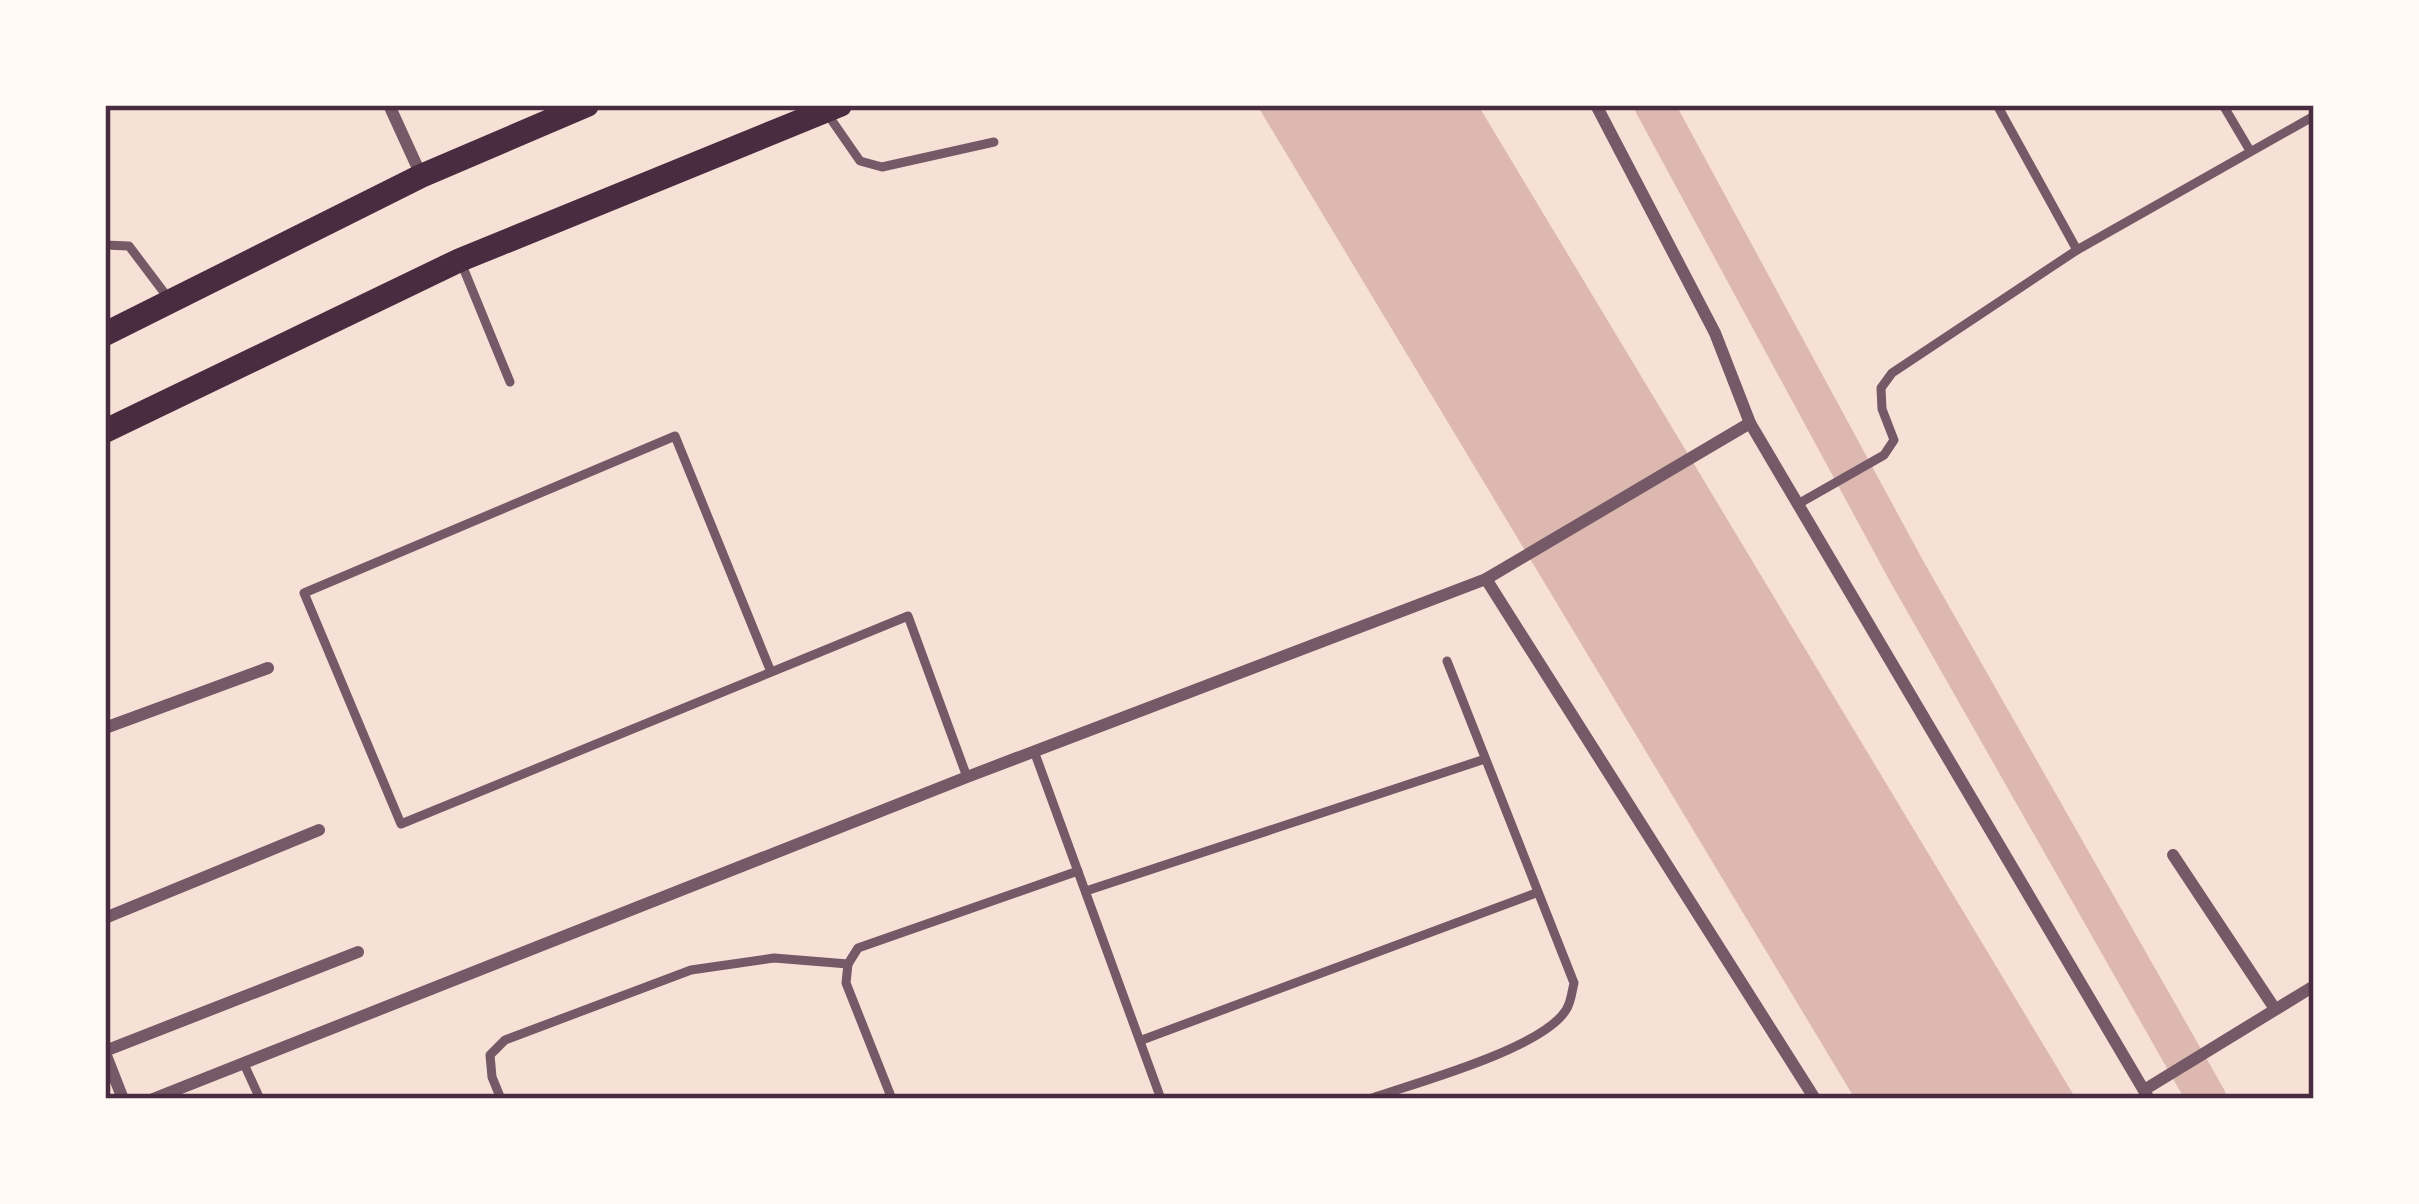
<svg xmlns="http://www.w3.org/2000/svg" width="2419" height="1204" viewBox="0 0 2419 1204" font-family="'Open Sans',sans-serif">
  <rect width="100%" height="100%" fill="#f7e1d7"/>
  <path fill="#dcb8b0" d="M1257,105H1478L2076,1099H1855Z"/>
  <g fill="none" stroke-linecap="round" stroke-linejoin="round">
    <path stroke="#dcb8b0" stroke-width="39" d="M1654,105L1906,570L2207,1099"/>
    <g stroke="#755966" stroke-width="9">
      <path d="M1997,105L2077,250"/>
      <path d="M2223,105L2249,149"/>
      <path d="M826,112L860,161L882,167L994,142"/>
      <path d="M105,245L129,246L169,299"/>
      <path d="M460,260L510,382"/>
      <path d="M1798,504L1884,455L1894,440L1882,409L1881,388L1892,373L2077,250L2314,116"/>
      <path d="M771,672L675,436L304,593L401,824L908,616L967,777"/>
      <path d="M1034,751L1161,1099"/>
      <path d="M1086,891L1485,759"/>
      <path d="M1142,1040L1536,893"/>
      <path d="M244,1064L260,1099"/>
      <path d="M400,1099H401"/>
      <path d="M501,1099L492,1077L490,1055L505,1040L691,970L774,958L848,964"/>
      <path d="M892,1099L846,983L848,964L858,948L1078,871"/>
      <path d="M1369,1099C1415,1083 1542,1049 1566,1010C1571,1003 1572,991 1574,983L1447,661"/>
    </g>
    <g stroke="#755966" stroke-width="12">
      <path d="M389,105L421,175"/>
      <path d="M1596,105L1715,333L1750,423L2149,1099"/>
      <path d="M1486,579L1815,1099"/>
      <path d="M105,728L268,668"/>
      <path d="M2173,855L2275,1009"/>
      <path d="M105,918L319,830"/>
      <path d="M105,1051L358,952"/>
      <path d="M105,1053L123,1099"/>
      <path d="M2144,1090L2314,986"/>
      <path d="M153,1099L967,777L1486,579L1750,423"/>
    </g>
    <g stroke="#4a2c40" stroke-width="24">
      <path d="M105,334L421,176L587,105"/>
      <path d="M105,431L460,260L840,105"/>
    </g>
  </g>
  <rect width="2419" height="1204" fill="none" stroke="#fffaf5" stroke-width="216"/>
  <rect x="108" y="108" width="2203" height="988" fill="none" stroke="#4a2c40" stroke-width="4.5"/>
</svg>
